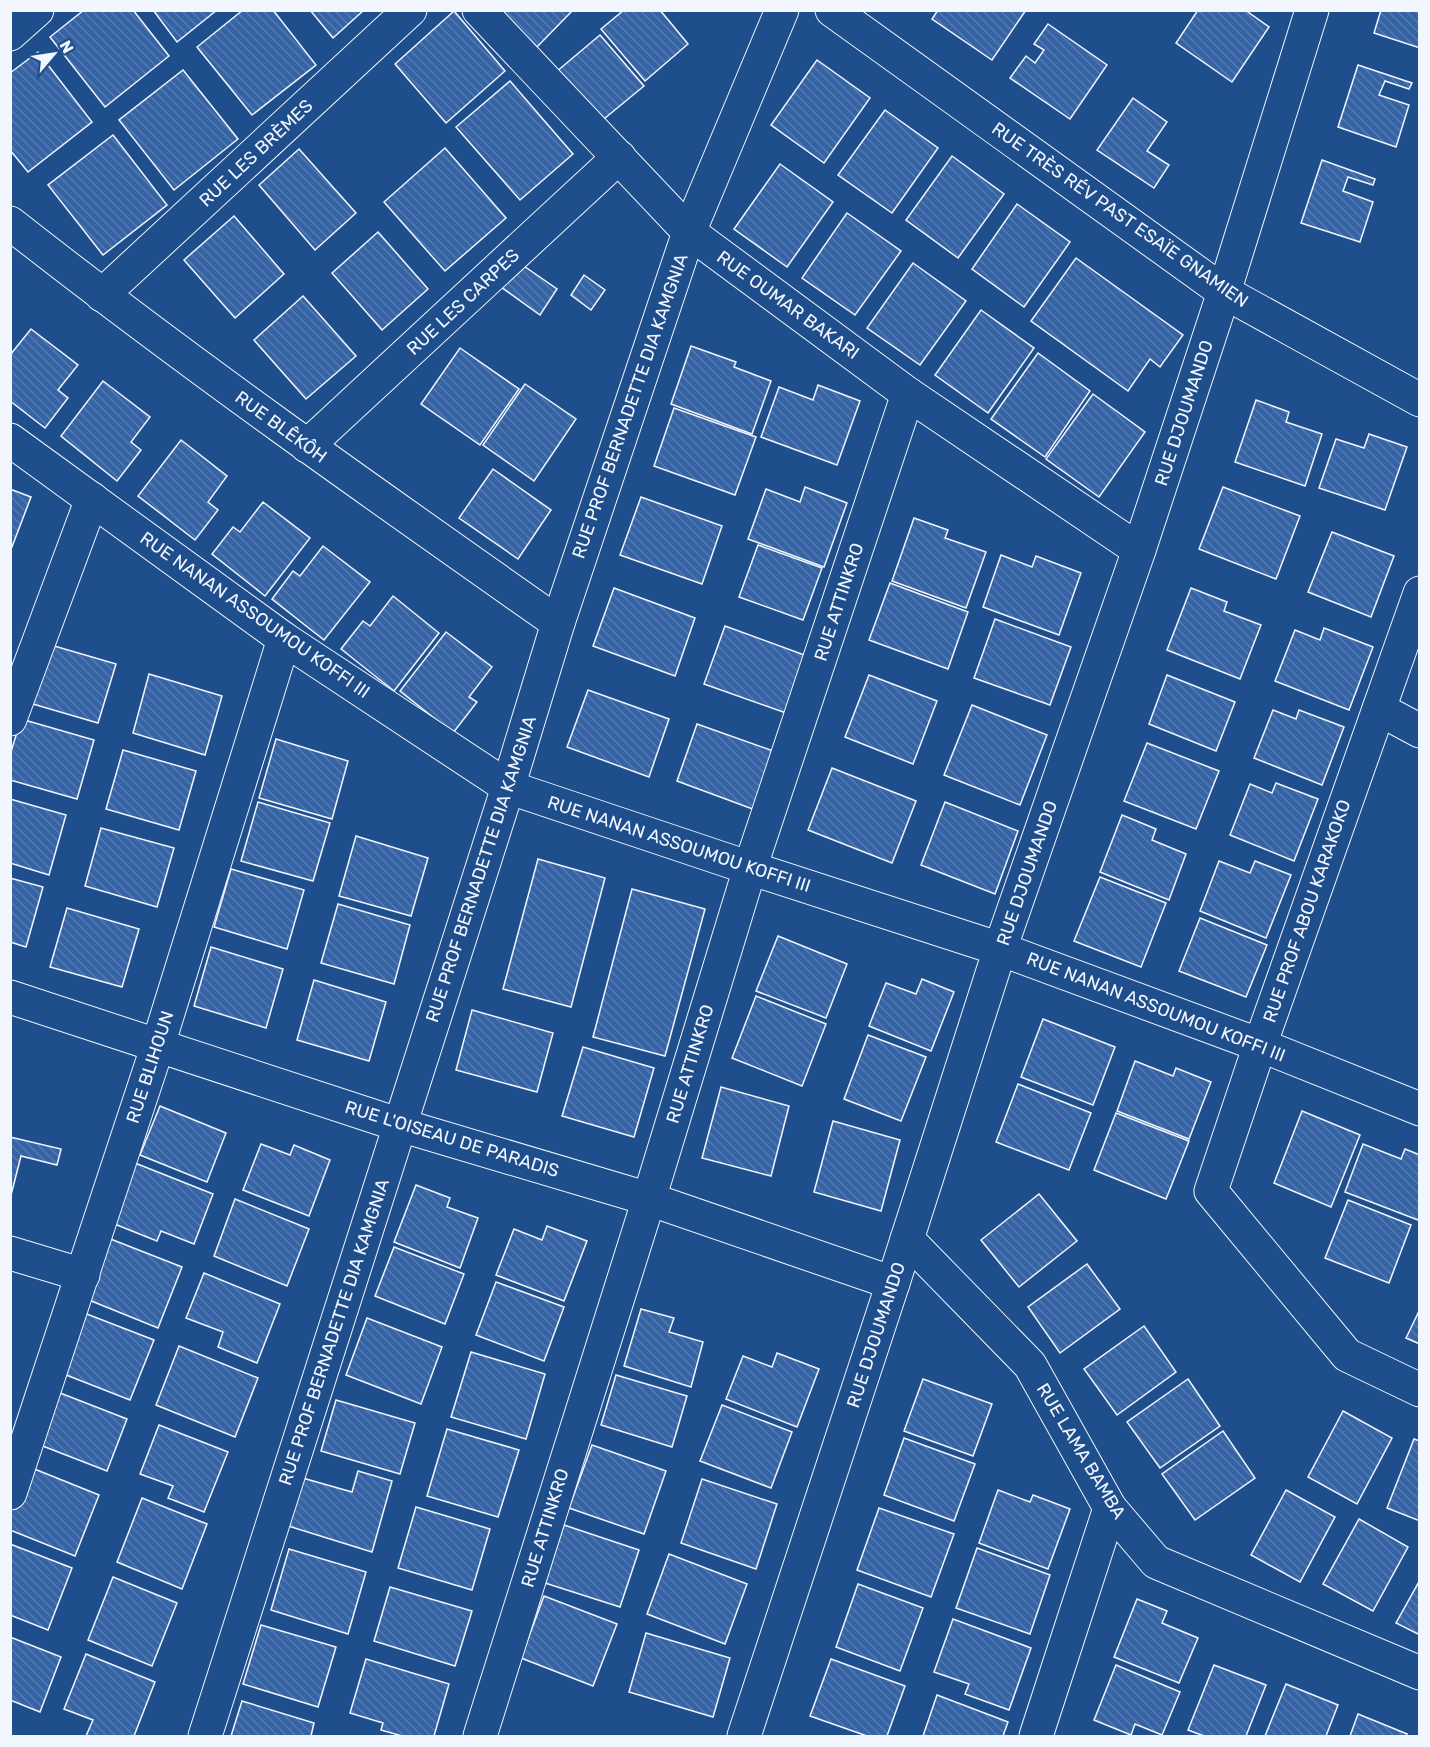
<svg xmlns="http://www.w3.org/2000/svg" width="1430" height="1747" viewBox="0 0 1430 1747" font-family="Rubik,sans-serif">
  <defs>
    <pattern id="building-back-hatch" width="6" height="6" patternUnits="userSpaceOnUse" patternTransform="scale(1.5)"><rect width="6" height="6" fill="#3563a3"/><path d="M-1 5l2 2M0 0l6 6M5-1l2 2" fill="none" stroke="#537ab1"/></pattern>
  </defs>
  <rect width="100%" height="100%" fill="#1f4e8c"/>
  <g fill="url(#building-back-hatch)" stroke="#f2f6ff" stroke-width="1.5">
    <path d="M84,10H133L169,56L105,107L50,37Z"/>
    <path d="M153,10H217L177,42Z"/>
    <path d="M243,10H273L316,65L252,115L197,47Z"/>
    <path d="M310,10H364L333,38Z"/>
    <path d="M500,10H573L537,47Z"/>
    <path d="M624,10H660L688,44L645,81L601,29Z"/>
    <path d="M938,10H1026L992,60L932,19Z"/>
    <path d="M1198,10H1245L1269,27L1232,82L1176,43Z"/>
    <path d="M1381,10H1420V48L1374,33Z"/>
    <path d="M454,11L505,71L446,123L395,64Z"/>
    <path d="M1048,24L1107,65L1070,119L1010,78L1026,56L1035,63L1044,50L1034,44Z"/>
    <path d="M600,35L644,86L599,123L556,72Z"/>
    <path d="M38,52L92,122L28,172L10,150V73Z"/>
    <path d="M817,60L870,98L824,163L771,125Z"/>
    <path d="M1358,65L1412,83L1409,89L1385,81L1379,95L1409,105L1396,147L1338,127Z"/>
    <path d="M183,70L238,139L174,190L119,120Z"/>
    <path d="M510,81L573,154L520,200L456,127Z"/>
    <path d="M1133,98L1167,122L1147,151L1169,165L1154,188L1097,150Z"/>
    <path d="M885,110L938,148L892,213L838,175Z"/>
    <path d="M113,135L167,205L103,255L48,185Z"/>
    <path d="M445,148L506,218L445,271L384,202Z"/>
    <path d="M299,149L356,213L315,250L259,185Z"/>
    <path d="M952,156L1004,194L958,258L906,220Z"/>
    <path d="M1322,160L1375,179L1373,185L1348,177L1343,191L1373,202L1360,242L1301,223Z"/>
    <path d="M780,164L833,202L787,267L734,229Z"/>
    <path d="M1017,204L1070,242L1024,307L972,269Z"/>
    <path d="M847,213L901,251L855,315L802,278Z"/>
    <path d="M234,216L284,274L235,318L184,260Z"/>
    <path d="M378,232L428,289L382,330L332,273Z"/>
    <path d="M1076,258L1183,335L1160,367L1150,359L1128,391L1031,321Z"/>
    <path d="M518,262L557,289L540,315L501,287Z"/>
    <path d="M913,263L966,301L920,365L867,328Z"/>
    <path d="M584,275L605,290L591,310L571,295Z"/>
    <path d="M303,296L356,356L306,399L254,340Z"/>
    <path d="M981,310L1034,348L988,413L935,375Z"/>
    <path d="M31,329L78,365L58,390L68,398L45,428L10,401V355Z"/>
    <path d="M691,346L736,362L734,367L771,381L752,434L671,404Z"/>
    <path d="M460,348L519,389L480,445L421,404Z"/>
    <path d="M1038,353L1090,391L1045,457L991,419Z"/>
    <path d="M103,381L150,417L131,442L141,450L117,481L61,436Z"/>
    <path d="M525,384L576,419L534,481L483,445Z"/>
    <path d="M818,385L860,401L837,465L761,437L779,387L813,400Z"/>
    <path d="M1093,394L1145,432L1099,497L1046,459Z"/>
    <path d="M1256,400L1289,412L1286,422L1322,434L1305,486L1235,462Z"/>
    <path d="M674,408L756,437L735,495L654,466Z"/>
    <path d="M1369,434L1407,447L1385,510L1319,488L1336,439L1364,448Z"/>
    <path d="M181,440L227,476L208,502L218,510L195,540L138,496Z"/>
    <path d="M493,469L551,510L518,559L459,518Z"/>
    <path d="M805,487L847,503L824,567L748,539L766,489L800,502Z"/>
    <path d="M1223,487L1300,516L1276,579L1199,549Z"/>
    <path d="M10,489L31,497L10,552Z"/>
    <path d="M641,497L722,526L702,584L620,555Z"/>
    <path d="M263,502L310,538L265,596L212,554L233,527L240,532Z"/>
    <path d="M914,518L948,530L945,538L986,552L966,608L892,581Z"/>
    <path d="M1332,532L1394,556L1371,617L1308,592Z"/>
    <path d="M758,545L822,568L803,620L739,597Z"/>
    <path d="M323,546L370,582L324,640L272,599L293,571L300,576Z"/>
    <path d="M1001,555L1032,567L1036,556L1081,573L1059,635L983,607Z"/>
    <path d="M890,583L968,612L948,669L869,640Z"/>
    <path d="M614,588L695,618L675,676L593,646Z"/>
    <path d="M1191,588L1227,602L1224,611L1261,625L1240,679L1167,650Z"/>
    <path d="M393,596L439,633L394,691L341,649L363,621L370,626Z"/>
    <path d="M995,619L1071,647L1050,705L974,678Z"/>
    <path d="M725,626L807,656L786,713L704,684Z"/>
    <path d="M1324,628L1373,647L1349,710L1275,681L1295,630L1320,640Z"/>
    <path d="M446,632L492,667L469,697L477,702L453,733L400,691Z"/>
    <path d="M44,643L116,664L98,723L26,702Z"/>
    <path d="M149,674L222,696L205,755L133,733Z"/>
    <path d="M869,675L937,701L913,764L845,737Z"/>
    <path d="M1167,675L1235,702L1216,751L1149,724Z"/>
    <path d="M588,690L669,719L649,777L567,747Z"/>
    <path d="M972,705L1047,735L1020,805L944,775Z"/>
    <path d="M1273,710L1296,719L1299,710L1344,727L1322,785L1254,758Z"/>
    <path d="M21,719L94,740L77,799L10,780V755Z"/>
    <path d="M697,724L779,753L758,811L677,781Z"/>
    <path d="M276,739L348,761L332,819L259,798Z"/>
    <path d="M1147,743L1219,771L1196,829L1124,801Z"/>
    <path d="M123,750L196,771L179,830L106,809Z"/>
    <path d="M832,768L916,801L892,863L808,830Z"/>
    <path d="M1276,783L1318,799L1294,861L1230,835L1250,784L1272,793Z"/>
    <path d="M10,799L66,815L49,875L10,863Z"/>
    <path d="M258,802L330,823L313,881L241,861Z"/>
    <path d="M945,802L1018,831L995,894L921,865Z"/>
    <path d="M1122,815L1156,829L1152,840L1186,854L1169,900L1100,872Z"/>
    <path d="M101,828L174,848L157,907L85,886Z"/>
    <path d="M356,836L428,858L411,916L339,896Z"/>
    <path d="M538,859L605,878L571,1007L503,989Z"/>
    <path d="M1219,861L1250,873L1255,861L1291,875L1266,938L1200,911Z"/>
    <path d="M231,869L304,890L287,949L214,927Z"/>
    <path d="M1100,877L1166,903L1141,967L1074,941Z"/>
    <path d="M10,878L43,887L26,947L10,942Z"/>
    <path d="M632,889L705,909L665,1056L593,1037Z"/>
    <path d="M338,904L410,925L394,984L321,963Z"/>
    <path d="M67,908L139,929L122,987L50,967Z"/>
    <path d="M1200,918L1267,945L1246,997L1179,971Z"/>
    <path d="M778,936L847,964L826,1018L756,991Z"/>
    <path d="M211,947L283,969L266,1028L194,1006Z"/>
    <path d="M922,979L954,992L931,1051L869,1026L886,983L916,994Z"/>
    <path d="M314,980L386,1002L369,1061L297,1040Z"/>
    <path d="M756,996L826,1024L802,1086L732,1058Z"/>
    <path d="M472,1010L553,1033L537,1092L456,1070Z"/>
    <path d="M1043,1019L1115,1047L1093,1105L1021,1077Z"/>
    <path d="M868,1035L926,1057L901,1121L844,1099Z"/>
    <path d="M583,1047L654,1068L634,1137L562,1116Z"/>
    <path d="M1135,1061L1173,1076L1176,1068L1211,1082L1189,1139L1117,1111Z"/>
    <path d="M1018,1084L1091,1113L1069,1170L996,1142Z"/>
    <path d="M721,1087L789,1106L771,1176L702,1158Z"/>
    <path d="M160,1106L226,1133L207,1182L140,1155Z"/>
    <path d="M1302,1111L1360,1135L1331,1207L1274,1183Z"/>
    <path d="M1116,1113L1189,1141L1166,1199L1094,1170Z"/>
    <path d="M833,1121L900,1140L881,1211L814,1192Z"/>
    <path d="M10,1137L61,1149L57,1165L21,1156L10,1199Z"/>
    <path d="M261,1144L290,1155L294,1145L330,1160L309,1216L243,1190Z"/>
    <path d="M1363,1144L1401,1159L1405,1149L1420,1155V1216L1418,1220L1345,1192Z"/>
    <path d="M135,1163L213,1194L194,1244L161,1231L157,1241L112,1223Z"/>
    <path d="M416,1185L450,1198L447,1207L478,1218L460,1268L394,1242Z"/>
    <path d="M1039,1194L1077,1241L1019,1287L981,1240Z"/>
    <path d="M235,1199L309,1229L287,1286L214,1256Z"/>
    <path d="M1348,1200L1411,1225L1389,1283L1325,1258Z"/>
    <path d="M547,1226L587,1241L564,1301L496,1275L514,1229L542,1240Z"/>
    <path d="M108,1238L182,1267L158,1328L84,1298Z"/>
    <path d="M394,1247L464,1274L445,1324L375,1296Z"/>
    <path d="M1087,1264L1120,1309L1060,1353L1028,1307Z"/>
    <path d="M204,1273L280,1304L257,1363L218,1347L223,1332L186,1318Z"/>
    <path d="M496,1282L564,1307L544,1361L476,1335Z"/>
    <path d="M641,1309L674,1318L669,1332L703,1342L691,1387L624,1366Z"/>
    <path d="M1420,1309V1344L1406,1338Z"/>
    <path d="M79,1311L154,1340L130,1400L56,1371Z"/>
    <path d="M367,1318L442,1347L421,1404L346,1375Z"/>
    <path d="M1144,1326L1176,1372L1117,1415L1084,1369Z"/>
    <path d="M179,1346L258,1378L235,1437L156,1405Z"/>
    <path d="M471,1352L545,1374L526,1439L451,1417Z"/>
    <path d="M777,1353L819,1369L797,1427L726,1399L743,1356L772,1367Z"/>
    <path d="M616,1375L687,1396L672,1447L601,1425Z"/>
    <path d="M923,1379L992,1404L973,1456L904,1431Z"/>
    <path d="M1188,1379L1220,1426L1160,1468L1127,1422Z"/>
    <path d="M55,1391L127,1419L107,1471L35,1443Z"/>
    <path d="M336,1400L415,1423L400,1474L321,1451Z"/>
    <path d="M722,1405L792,1432L771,1488L700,1461Z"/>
    <path d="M1343,1411L1392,1438L1357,1504L1308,1477Z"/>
    <path d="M159,1425L228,1452L204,1512L168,1498L173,1486L140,1474Z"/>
    <path d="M447,1429L519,1450L498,1517L427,1496Z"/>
    <path d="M1223,1431L1255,1478L1195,1520L1162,1474Z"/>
    <path d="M904,1438L975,1464L954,1521L884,1495Z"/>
    <path d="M1414,1439L1420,1441V1521L1387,1508Z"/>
    <path d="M592,1445L666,1471L644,1534L569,1508Z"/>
    <path d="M27,1466L99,1495L75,1556L10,1530V1509Z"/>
    <path d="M358,1471L392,1481L372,1552L285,1525L299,1477L352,1492Z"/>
    <path d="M702,1479L777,1504L756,1569L681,1543Z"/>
    <path d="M998,1490L1030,1502L1033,1495L1070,1509L1048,1569L979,1543Z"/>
    <path d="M1286,1490L1335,1517L1300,1582L1251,1555Z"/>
    <path d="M142,1498L207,1524L182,1589L117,1562Z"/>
    <path d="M416,1507L490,1529L472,1590L398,1568Z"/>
    <path d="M879,1508L954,1534L931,1597L857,1570Z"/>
    <path d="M1359,1519L1408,1547L1373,1611L1323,1584Z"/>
    <path d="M564,1525L639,1550L620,1607L545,1583Z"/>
    <path d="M10,1544L72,1568L48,1630L10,1615Z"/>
    <path d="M977,1548L1050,1575L1030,1634L956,1608Z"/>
    <path d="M289,1549L366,1572L348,1634L271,1610Z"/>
    <path d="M669,1554L747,1584L725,1644L647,1614Z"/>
    <path d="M113,1577L177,1603L152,1666L88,1640Z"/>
    <path d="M1420,1580V1635L1396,1623Z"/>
    <path d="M858,1584L923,1608L900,1671L836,1647Z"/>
    <path d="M390,1587L472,1611L455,1666L374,1641Z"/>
    <path d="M544,1596L617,1624L593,1686L521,1658Z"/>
    <path d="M1137,1599L1167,1611L1162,1623L1198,1638L1179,1683L1114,1657Z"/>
    <path d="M953,1619L1031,1648L1009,1710L965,1694L969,1684L934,1672Z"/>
    <path d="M261,1625L336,1647L318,1707L243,1684Z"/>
    <path d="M646,1633L730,1658L713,1717L629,1692Z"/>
    <path d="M10,1637L61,1657L40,1712L10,1700Z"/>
    <path d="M86,1654L155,1682L134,1736H86L93,1720L64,1709Z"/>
    <path d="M366,1659L449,1684L434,1736H402L381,1730L383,1723L350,1713Z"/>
    <path d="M831,1659L905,1686L887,1736H867L810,1716Z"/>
    <path d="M1116,1665L1180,1692L1162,1735L1135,1724L1131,1735L1094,1720Z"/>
    <path d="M1214,1665L1266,1685L1246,1736H1204L1188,1730Z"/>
    <path d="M1286,1684L1338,1705L1326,1736H1265Z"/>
    <path d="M937,1695L1008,1722L1003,1736H923Z"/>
    <path d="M242,1701L314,1723L311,1736H231Z"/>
    <path d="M1358,1714L1407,1734L1406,1736H1350Z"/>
  </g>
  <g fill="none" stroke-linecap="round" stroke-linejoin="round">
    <g stroke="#f2f6ff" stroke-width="35">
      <g id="street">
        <path d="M479,10L689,232L908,394L1139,550"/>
        <path d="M832,10L1224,292L1420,400"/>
        <path d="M10,34L37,10"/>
        <path d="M10,223C188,363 373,493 558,623"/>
        <path d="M102,295L410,10"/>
        <path d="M10,440L284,639L508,787L750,868L1000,949L1260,1045L1420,1109"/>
        <path d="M307,446L619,157"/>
        <path d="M1420,593L1260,1045L1211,1191L1347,1355L1420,1390"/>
        <path d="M1379,709L1420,731"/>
        <path d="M10,719L92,499"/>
        <path d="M10,997L400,1125L649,1199L893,1283"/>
        <path d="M907,1239L1030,1365L1110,1508L1156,1562L1420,1673"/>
        <path d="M10,1253L83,1275"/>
        <path d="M10,1493L158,1045L284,639"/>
        <path d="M205,1736L508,787L558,623L689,232L782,10"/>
        <path d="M480,1736L649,1199L750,868L908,394"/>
        <path d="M744,1736L893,1283L1000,949L1139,550L1224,292L1312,10"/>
        <path d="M1036,1736L1110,1508"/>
      </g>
    </g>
    <use href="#street" stroke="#1f4e8c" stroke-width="33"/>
  </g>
  <g text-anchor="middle" stroke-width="4.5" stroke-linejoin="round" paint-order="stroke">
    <g font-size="18" fill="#f2f6ff" stroke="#1f4e8c">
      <text transform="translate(256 153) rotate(-43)" y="6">RUE LES BRÈMES</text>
      <text transform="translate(1120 215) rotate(35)" y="6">RUE TRÈS RÉV PAST ESAÏE GNAMIEN</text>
      <text transform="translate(463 302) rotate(-43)" y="6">RUE LES CARPES</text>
      <text transform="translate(788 305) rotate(36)" y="6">RUE OUMAR BAKARI</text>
      <text transform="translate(630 406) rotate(-71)" y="6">RUE PROF BERNADETTE DIA KAMGNIA</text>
      <text transform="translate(1184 413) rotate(-72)" y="6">RUE DJOUMANDO</text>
      <text transform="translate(281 427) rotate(36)" y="6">RUE BLÊKÔH</text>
      <text transform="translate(839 602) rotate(-72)" y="6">RUE ATTINKRO</text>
      <text transform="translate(255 615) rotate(35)" y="6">RUE NANAN ASSOUMOU KOFFI III</text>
      <text transform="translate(679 844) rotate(18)" y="6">RUE NANAN ASSOUMOU KOFFI III</text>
      <text transform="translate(481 869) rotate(-72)" y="6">RUE PROF BERNADETTE DIA KAMGNIA</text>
      <text transform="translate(1027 873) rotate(-71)" y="6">RUE DJOUMANDO</text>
      <text transform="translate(1307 911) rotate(-71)" y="6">RUE PROF ABOU KARAKOKO</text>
      <text transform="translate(1156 1007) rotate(21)" y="6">RUE NANAN ASSOUMOU KOFFI III</text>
      <text transform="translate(690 1064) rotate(-73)" y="6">RUE ATTINKRO</text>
      <text transform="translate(150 1067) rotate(-72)" y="6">RUE BLIHOUN</text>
      <text transform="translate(452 1139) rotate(17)" y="6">RUE L'OISEAU DE PARADIS</text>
      <text transform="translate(334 1332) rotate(-72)" y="6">RUE PROF BERNADETTE DIA KAMGNIA</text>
      <text transform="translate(876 1335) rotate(-72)" y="6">RUE DJOUMANDO</text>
      <text transform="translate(1081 1451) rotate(59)" y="6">RUE LAMA BAMBA</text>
      <text transform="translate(545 1528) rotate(-73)" y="6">RUE ATTINKRO</text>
    </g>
  </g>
  <rect width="1430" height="1747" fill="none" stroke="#f2f6ff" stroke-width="24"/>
  <g transform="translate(54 54) rotate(61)" stroke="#1f4e8c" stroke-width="4.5" paint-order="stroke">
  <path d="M0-4.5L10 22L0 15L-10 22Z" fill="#f2f6ff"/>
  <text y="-9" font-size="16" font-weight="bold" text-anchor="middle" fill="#f2f6ff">N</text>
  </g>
</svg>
